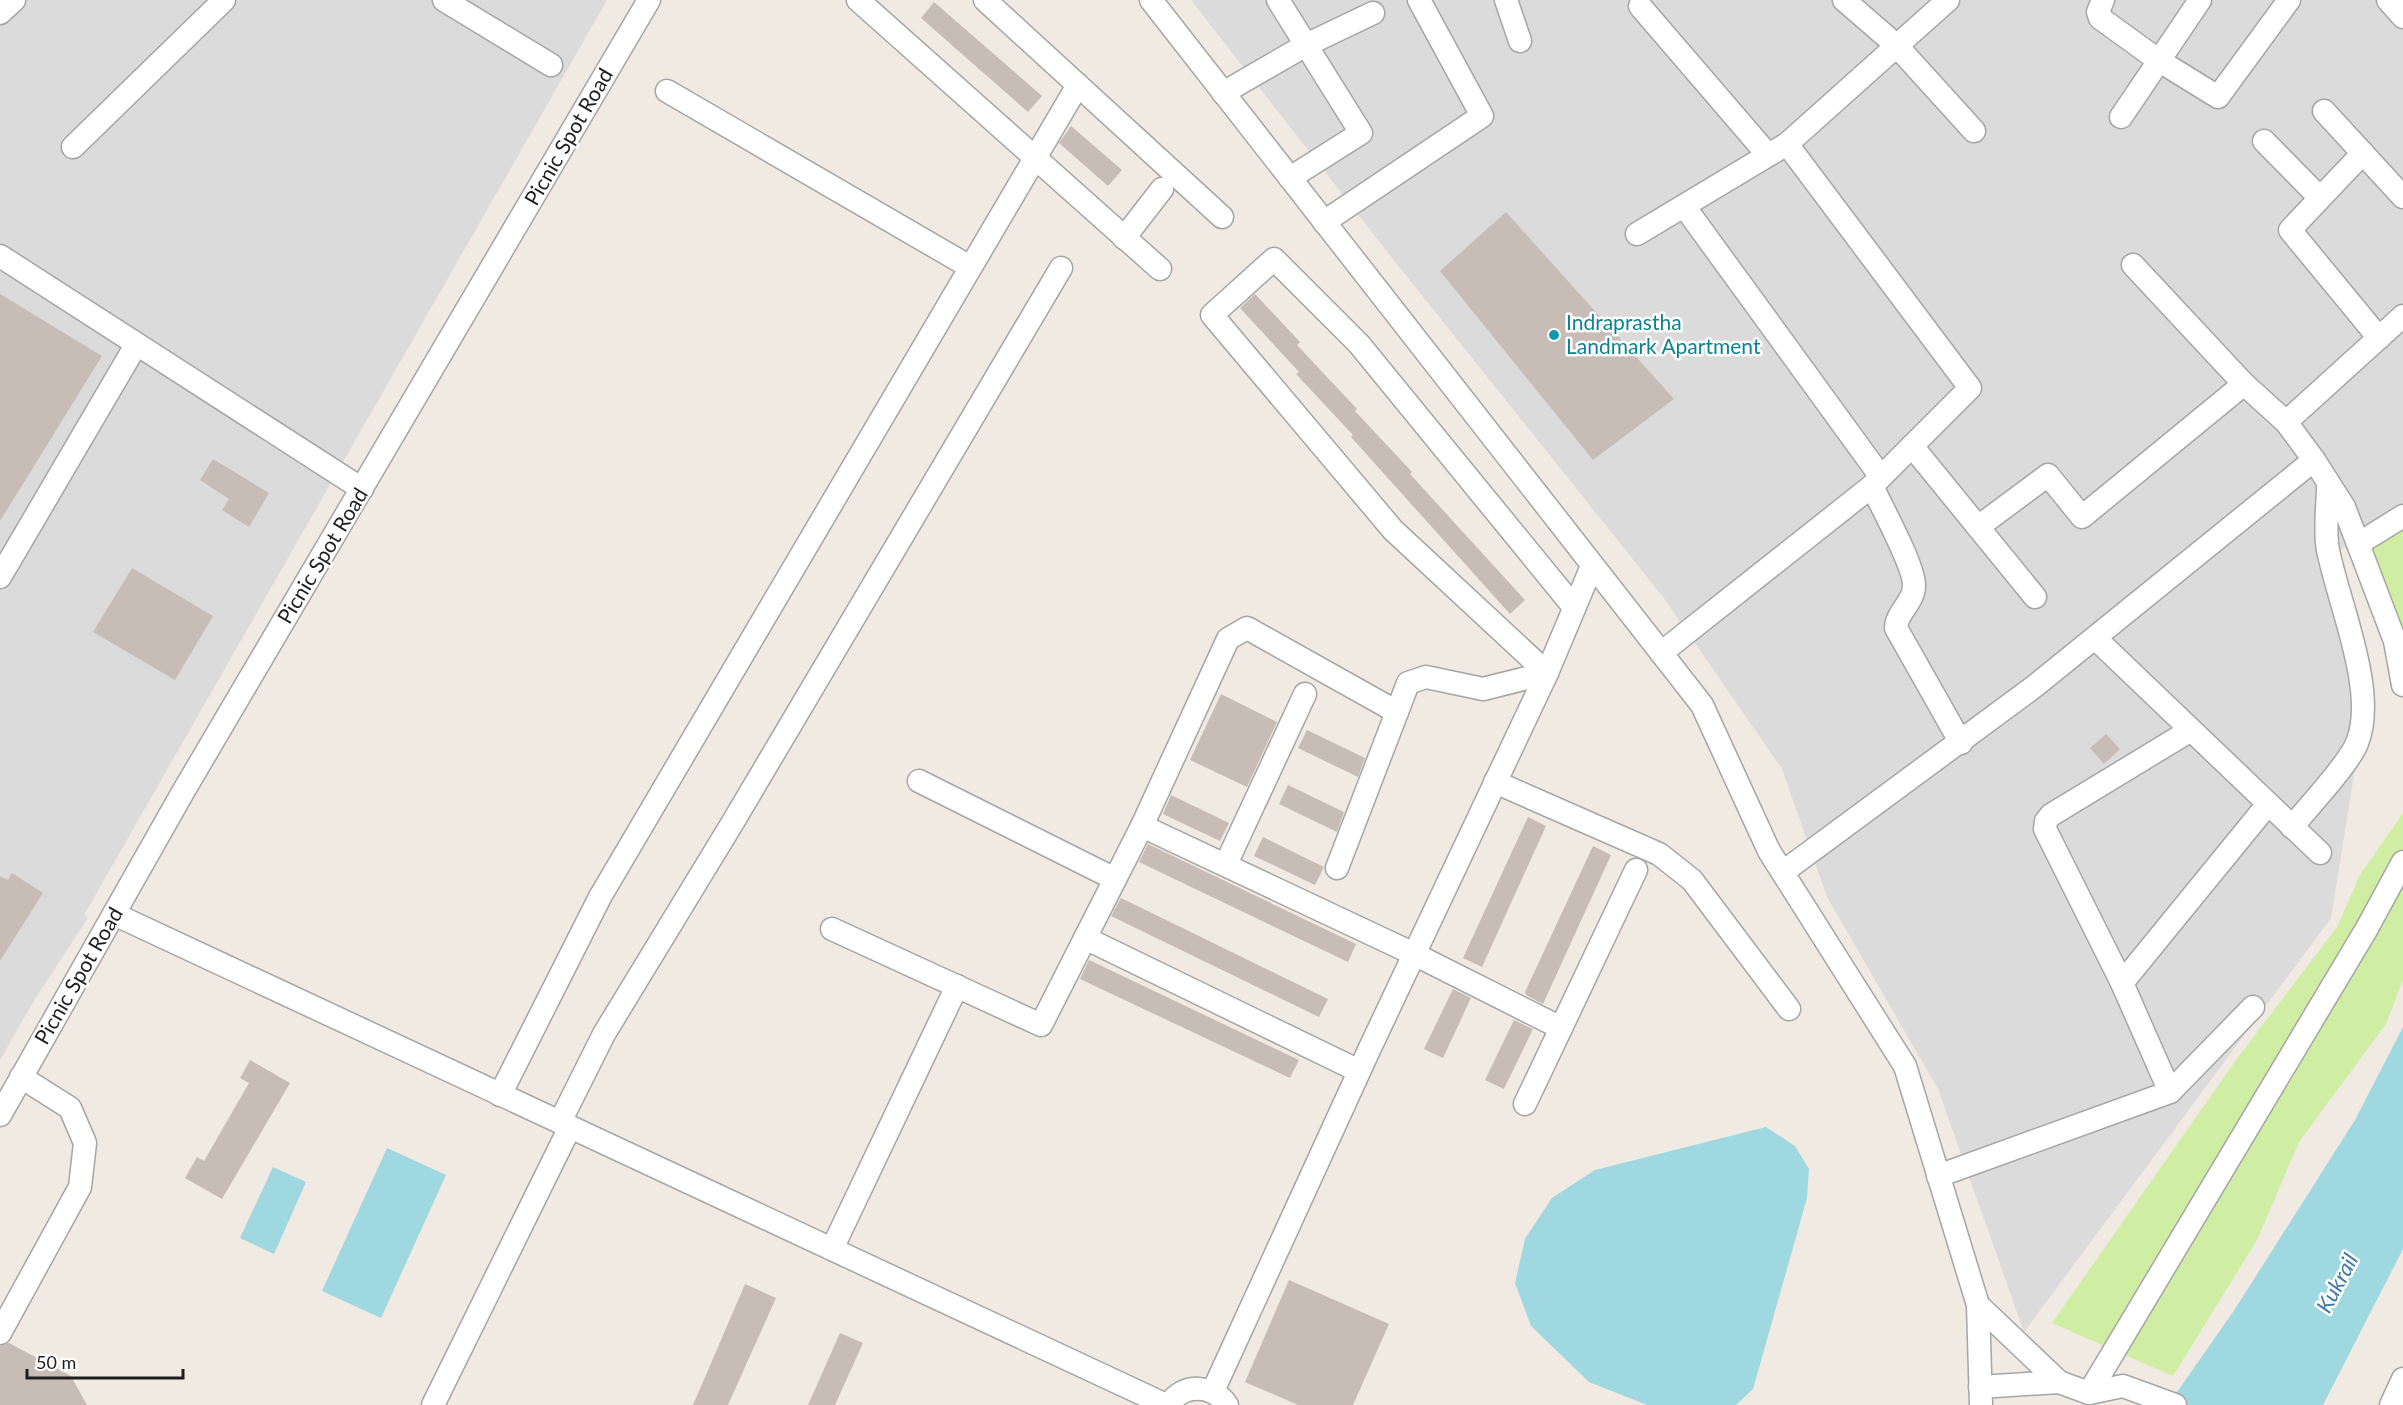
<svg xmlns="http://www.w3.org/2000/svg" width="2403" height="1405" viewBox="0 0 2403 1405" font-family="Lato,sans-serif">
  <rect width="100%" height="100%" fill="#f0eae3"/>
  <g fill="#dcdbdb">
    <path d="M0,0H607L84,915L88,918L35,999L0,1060Z"/>
    <path d="M1191,0H2403V512L2317,564L2344,623L2359,744L2331,918L2024,1332L1938,1089L1827,897L1782,769L1663,597L1396,263Z"/>
  </g>
  <g fill="#cfeea4">
    <path d="M2403,531V650L2371,549Z"/>
    <path d="M2403,813V980L2386,1024L2299,1142L2257,1240L2173,1376L2052,1323L2236,1060L2337,927L2360,875Z"/>
  </g>
  <g fill="#9fd8e1">
    <path d="M2403,1027V1249L2323,1405H2168L2235,1309L2355,1120Z"/>
    <path d="M1766,1127L1795,1146L1809,1169L1807,1198L1753,1389L1736,1405H1647L1589,1382L1531,1326L1515,1283L1525,1239L1552,1198L1595,1170Z"/>
    <path d="M387,1148L446,1175L381,1318L322,1291Z"/>
    <path d="M273,1167L306,1182L274,1254L240,1238Z"/>
  </g>
  <g fill="#c8bcb6">
    <path d="M934,2L1042,96L1028,112L921,18Z"/>
    <path d="M1071,126L1122,170L1108,186L1059,143Z"/>
    <path d="M1506,212L1674,399L1593,460L1440,271Z"/>
    <path d="M0,294L102,356L0,521Z"/>
    <path d="M1255,294L1300,342L1297,345L1357,409L1355,411L1412,472L1410,474L1525,600L1510,614L1351,437L1353,435L1296,374L1299,372L1240,308Z"/>
    <path d="M213,459L269,493L249,527L222,510L229,499L200,480Z"/>
    <path d="M132,568L213,616L175,680L93,632Z"/>
    <path d="M1221,694L1277,722L1247,787L1190,760Z"/>
    <path d="M1307,730L1365,758L1358,777L1298,748Z"/>
    <path d="M2106,734L2120,749L2104,764L2090,748Z"/>
    <path d="M1288,785L1344,812L1337,832L1279,804Z"/>
    <path d="M1171,795L1229,823L1220,841L1163,814Z"/>
    <path d="M1528,817L1546,826L1482,967L1463,958Z"/>
    <path d="M1263,837L1324,867L1315,885L1254,856Z"/>
    <path d="M1148,844L1356,944L1348,962L1139,862Z"/>
    <path d="M1593,846L1611,855L1543,1004L1526,995L1525,992Z"/>
    <path d="M12,873L43,893L0,961V876L8,880Z"/>
    <path d="M1121,898L1328,999L1319,1017L1111,916Z"/>
    <path d="M1089,960L1299,1060L1290,1078L1080,979Z"/>
    <path d="M1453,989L1471,998L1443,1058L1424,1049Z"/>
    <path d="M1514,1020L1533,1029L1504,1089L1485,1080Z"/>
    <path d="M250,1060L290,1083L222,1199L185,1178L197,1157L204,1161L249,1083L240,1078Z"/>
    <path d="M1289,1280L1389,1324L1353,1405H1298L1245,1382Z"/>
    <path d="M745,1284L776,1298L728,1405H693Z"/>
    <path d="M840,1333L863,1343L835,1405H808Z"/>
    <path d="M9,1343L71,1376L87,1405H0V1346Z"/>
  </g>
  <g fill="none" stroke-linecap="round" stroke-linejoin="round">
    <g stroke="#a5a5a5" stroke-width="25">
      <g id="minor">
        <path d="M444,0L551,65"/>
        <path d="M858,0L1160,269"/>
        <path d="M985,0L1222,217"/>
        <path d="M1151,0L1702,705L1769,851L1905,1066L1978,1305L1981,1405"/>
        <path d="M1278,0L1361,133L1290,178"/>
        <path d="M1506,0L1520,41"/>
        <path d="M1844,0L1896,45L1974,131"/>
        <path d="M2103,0L2098,12L2100,18L2158,60L2218,97L2289,0"/>
        <path d="M2388,0L2403,17"/>
        <path d="M1640,6L1768,155"/>
        <path d="M0,13L14,0"/>
        <path d="M667,91L970,267"/>
        <path d="M1223,93L1306,45L1373,13"/>
        <path d="M2324,111L2403,197"/>
        <path d="M2121,117L2200,0"/>
        <path d="M2264,141L2320,198"/>
        <path d="M73,147L224,0"/>
        <path d="M2363,153L2290,230L2379,338"/>
        <path d="M1684,206L1881,477"/>
        <path d="M1324,222L1482,116L1419,0"/>
        <path d="M1637,234L1787,144L1948,0"/>
        <path d="M1124,238L1162,189"/>
        <path d="M0,256L362,489"/>
        <path d="M2133,265L2244,384L2286,422L2314,460L2344,507L2395,641L2403,685"/>
        <path d="M2286,422L2403,316"/>
        <path d="M1912,446L2035,597"/>
        <path d="M1872,486C1881,506 1915,567 1914,586C1914,602 1896,613 1896,628L1961,743"/>
        <path d="M1978,527L2048,475L2082,517L2244,384"/>
        <path d="M2358,544L2403,516"/>
        <path d="M0,577L136,345"/>
        <path d="M2095,638L2320,853"/>
        <path d="M1661,653L1872,486L1970,388L1787,144"/>
        <path d="M1547,673L1393,530L1212,315L1274,259L1359,344L1573,606"/>
        <path d="M1397,712L1408,683L1426,677L1483,689L1547,673"/>
        <path d="M919,781L1115,879"/>
        <path d="M1495,782L1659,854L1692,880L1789,1009"/>
        <path d="M1142,826L1228,639L1247,628L1397,712L1337,868"/>
        <path d="M2292,827C2308,807 2349,764 2357,743C2378,692 2338,602 2328,550C2324,530 2328,506 2328,485"/>
        <path d="M1226,864L1305,694"/>
        <path d="M1783,872L2035,686L2314,460"/>
        <path d="M114,914L1166,1405"/>
        <path d="M832,929L1041,1025L1142,826L1414,954L1561,1028"/>
        <path d="M1085,938L1359,1071"/>
        <path d="M2122,983L2268,804"/>
        <path d="M2170,1092L2122,983L2045,829L2046,821L2051,815L2191,730"/>
        <path d="M500,1095L600,897L1078,85"/>
        <path d="M1525,1104L1636,870"/>
        <path d="M0,1115L183,792L649,0"/>
        <path d="M560,1122L604,1034L733,822L1061,268"/>
        <path d="M1938,1176L2170,1092L2253,1007"/>
        <path d="M832,1249L957,986"/>
        <path d="M1978,1305L2059,1382"/>
        <path d="M0,1333L80,1187L85,1143L70,1108L21,1077"/>
        <path d="M1980,1387L2059,1382L2089,1393L2123,1386L2175,1405"/>
        <path d="M1213,1391L1369,1050L1547,673L1592,566"/>
        <path d="M2089,1393L2366,930L2403,862"/>
        <path d="M433,1405L570,1127"/>
        <path d="M1169,1405C1182,1383 1213,1384 1227,1405"/>
        <path d="M2391,1405L2403,1379"/>
      </g>
    </g>
    <use href="#minor" stroke="#fff" stroke-width="22"/>
  </g>
  <circle fill="#0f9aa8" stroke="#fff" stroke-width="2" cx="1554" cy="335" r="6"/>
  <g text-anchor="middle" stroke-width="5" stroke-linejoin="round" paint-order="stroke">
    <g font-size="21" fill="#1e1e1e" stroke="#fff">
      <text transform="translate(569 137) rotate(-60)" y="7">Picnic Spot Road</text>
      <text transform="translate(323 556) rotate(-59)" y="7">Picnic Spot Road</text>
      <text transform="translate(79 976) rotate(-60)" y="7">Picnic Spot Road</text>
    </g>
    <g font-size="21" fill="#0d838f" stroke="#fff" text-anchor="start">
      <text x="1566" y="330">Indraprastha<tspan x="1566" dy="24">Landmark Apartment</tspan></text>
    </g>
    <g font-size="22" font-style="italic" fill="#3d7aa5" stroke="#fff">
      <text transform="translate(2337 1283) rotate(-62)" y="8">Kukrail</text>
    </g>
  </g>
  <path d="M27 1369v9h156v-9" fill="none" stroke="#1e1e1e" stroke-width="3"/>
  <text x="36" y="1369" font-size="18" fill="#1e1e1e" stroke="#ffffff" stroke-width="4.5" paint-order="stroke">50 m</text>
</svg>
